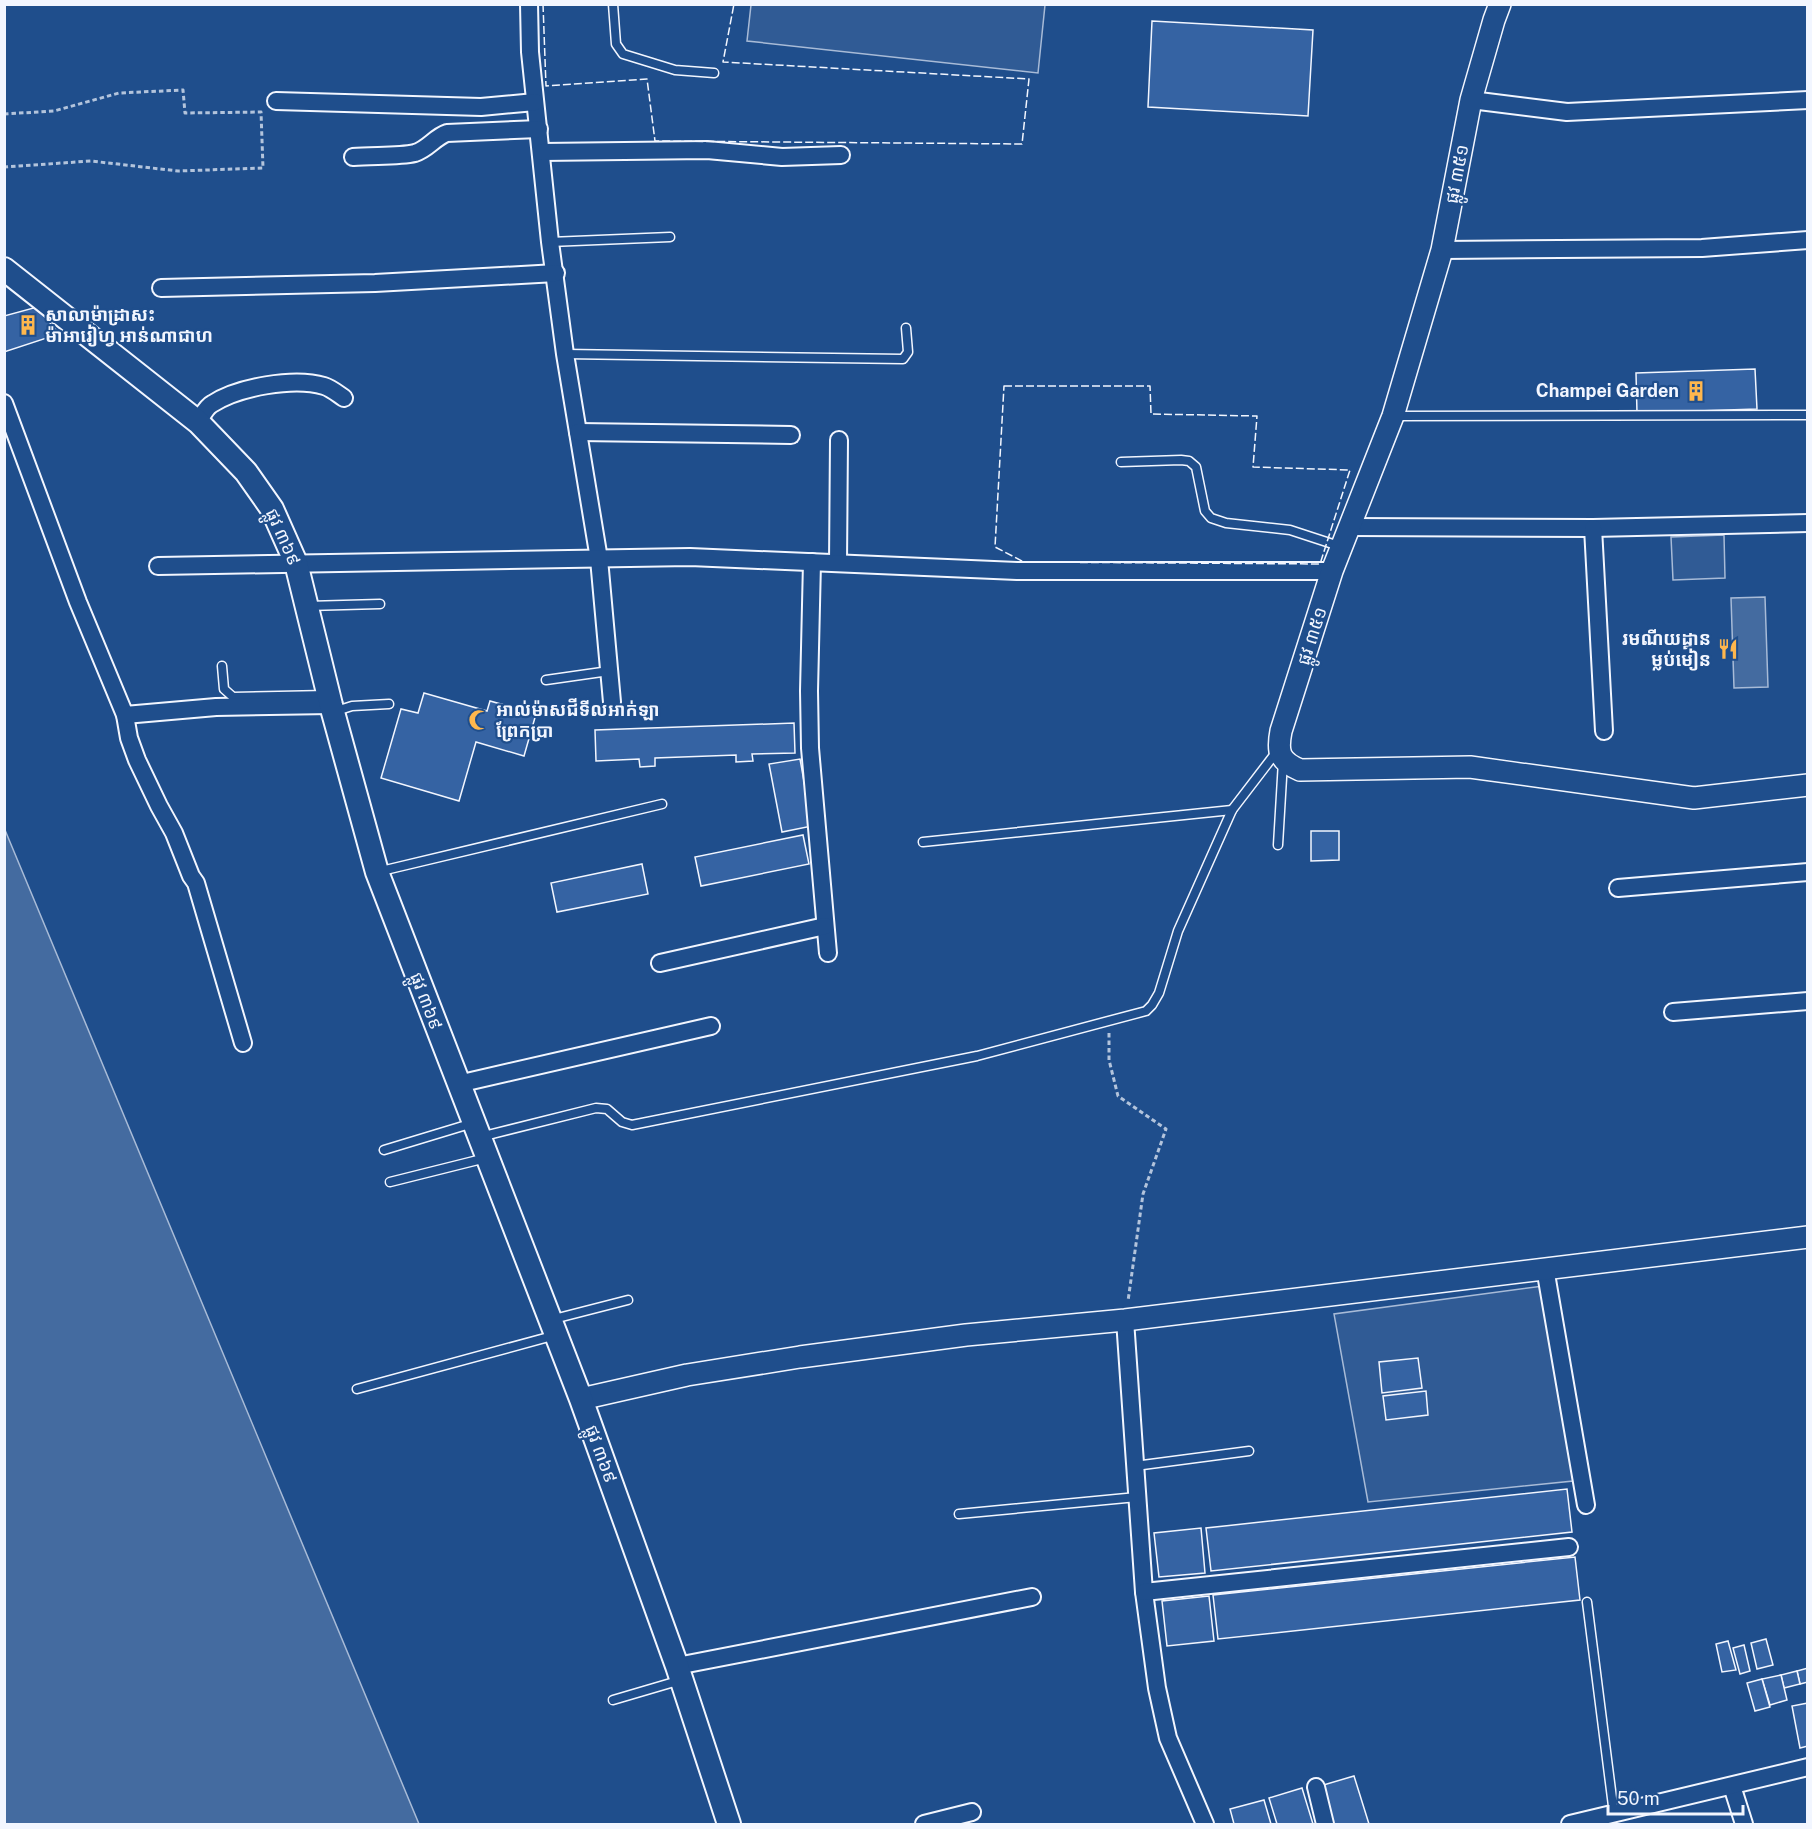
<svg xmlns="http://www.w3.org/2000/svg" width="1812" height="1829" viewBox="0 0 1812 1829" font-family="'Public Sans','Noto Sans Khmer',sans-serif">
  <rect width="100%" height="100%" fill="#1f4e8c"/>
  <g fill="#305b95" stroke="#a8bbd7" stroke-width="1.5">
    <path d="M751,5H1045L1038,73L747,41Z"/>
    <path d="M1724,535L1725,578L1673,580L1671,537Z"/>
    <path d="M1543,1286L1573,1481L1368,1502L1334,1314Z"/>
  </g>
  <g fill="#446ba0" stroke="#a8bbd7" stroke-width="1.5">
    <path d="M1765,597L1768,687L1734,688L1731,598Z"/>
    <path d="M5,830L419,1824H5Z"/>
  </g>
  <g fill="#3563a3" stroke="#f2f6ff" stroke-width="1.5">
    <path d="M1152,21L1313,30L1308,116L1148,107Z"/>
    <path d="M37,307L59,334L4,352V316Z"/>
    <path d="M1755,369L1757,409L1637,413L1636,373Z"/>
    <path d="M424,693L487,711L490,701L536,714L524,756L476,742L459,801L381,778L401,709L418,713Z"/>
    <path d="M794,723L795,753L752,754L753,761L736,762V755L655,758V766L640,767L639,759L596,761L595,730Z"/>
    <path d="M800,759L812,826L782,832L769,764Z"/>
    <path d="M1311,831H1339V860L1311,861Z"/>
    <path d="M803,835L809,864L701,886L695,857Z"/>
    <path d="M642,864L648,894L557,912L551,883Z"/>
    <path d="M1418,1358L1422,1388L1382,1393L1379,1362Z"/>
    <path d="M1426,1391L1428,1415L1386,1420L1383,1396Z"/>
    <path d="M1567,1489L1572,1532L1211,1571L1206,1528Z"/>
    <path d="M1201,1528L1205,1573L1159,1577L1154,1533Z"/>
    <path d="M1575,1557L1580,1600L1218,1639L1213,1595Z"/>
    <path d="M1209,1596L1214,1641L1167,1646L1162,1601Z"/>
    <path d="M1766,1639L1773,1665L1757,1669L1751,1643Z"/>
    <path d="M1728,1641L1736,1670L1722,1672L1716,1644Z"/>
    <path d="M1744,1645L1750,1671L1740,1674L1733,1648Z"/>
    <path d="M1808,1668V1682L1800,1684L1797,1671Z"/>
    <path d="M1797,1671L1800,1684L1784,1688L1781,1675Z"/>
    <path d="M1781,1675L1787,1700L1770,1705L1762,1679Z"/>
    <path d="M1762,1679L1770,1707L1755,1711L1747,1683Z"/>
    <path d="M1808,1703V1746L1800,1748L1792,1706Z"/>
    <path d="M1354,1776L1369,1824H1331L1320,1786Z"/>
    <path d="M1302,1788L1313,1824H1277L1269,1798Z"/>
    <path d="M1264,1800L1271,1824H1234L1230,1809Z"/>
  </g>
  <g fill="none" stroke-linecap="round" stroke-linejoin="round">
    <g stroke="#f2f6ff" stroke-width="11">
      <g id="service">
        <path d="M613,4L616,44L623,54L675,70L714,73"/>
        <path d="M550,242L670,237"/>
        <path d="M565,354L903,359L908,352L906,328"/>
        <path d="M1393,416L1808,415"/>
        <path d="M1121,462L1181,460L1189,461L1196,467L1205,511L1211,518L1226,523L1290,530L1342,547"/>
        <path d="M307,606L380,604"/>
        <path d="M222,666L224,689L233,697L327,695"/>
        <path d="M546,680L609,671"/>
        <path d="M333,712L352,706L389,704"/>
        <path d="M923,842L1232,810"/>
        <path d="M1278,845L1283,761"/>
        <path d="M377,872L662,804"/>
        <path d="M480,1137L596,1108L607,1109L622,1122L632,1125L977,1056L1146,1011L1152,1005L1159,993L1178,931L1232,810L1278,750"/>
        <path d="M384,1150L473,1123"/>
        <path d="M390,1182L486,1158"/>
        <path d="M550,1320L628,1300"/>
        <path d="M357,1389L556,1335"/>
        <path d="M1135,1466L1249,1451"/>
        <path d="M959,1514L1137,1497"/>
        <path d="M1587,1602L1614,1814"/>
        <path d="M613,1700L681,1680"/>
      </g>
    </g>
    <g stroke="#f2f6ff" stroke-width="20">
      <g id="minor">
        <path d="M529,4L530,52L550,242L565,354L599,559L612,702"/>
        <path d="M1471,100L1567,112L1808,100"/>
        <path d="M276,101L481,107L535,102"/>
        <path d="M542,152L707,150L782,157L841,155"/>
        <path d="M353,157C371,155 398,157 415,153C428,149 435,137 447,133L539,129"/>
        <path d="M1442,250L1702,248L1808,240"/>
        <path d="M161,288L375,283L556,273"/>
        <path d="M4,403L78,602L125,715L129,738L137,760L159,806L174,833L191,876L196,883L243,1043"/>
        <path d="M198,422C202,416 206,407 212,404C238,387 294,377 324,386C331,388 338,394 344,398"/>
        <path d="M578,432L791,435"/>
        <path d="M1351,527L1593,528L1808,523"/>
        <path d="M1593,528L1604,731"/>
        <path d="M812,562L809,691L810,748L828,953"/>
        <path d="M838,563L839,440"/>
        <path d="M158,566L690,557L1017,571H1332"/>
        <path d="M125,715L216,707L331,705"/>
        <path d="M1618,888L1808,872"/>
        <path d="M660,963L825,926"/>
        <path d="M1673,1012L1808,1001"/>
        <path d="M458,1084L711,1026"/>
        <path d="M1545,1268L1586,1505"/>
        <path d="M1125,1320L1144,1592L1157,1688L1168,1738L1205,1824"/>
        <path d="M1144,1592L1569,1547"/>
        <path d="M677,1666L1032,1597"/>
        <path d="M1732,1786L1744,1824"/>
        <path d="M1316,1787L1325,1824"/>
        <path d="M924,1824L972,1812"/>
        <path d="M1570,1824L1808,1767"/>
      </g>
    </g>
    <g stroke="#f2f6ff" stroke-width="24">
      <g id="tertiary">
        <path d="M1500,4L1494,20L1471,100L1442,250L1393,416L1332,571L1281,731C1277,752 1279,761 1300,770L1470,767L1694,798L1808,785"/>
        <path d="M581,1399L687,1375L800,1357L966,1335L1125,1320L1808,1237"/>
      </g>
    </g>
    <g stroke="#f2f6ff" stroke-width="26">
      <path id="secondary" d="M4,269L198,422L246,472L272,509L296,563L331,705L377,872L581,1399L677,1666L729,1824"/>
    </g>
    <g stroke="#b3c4dc" stroke-width="3" stroke-dasharray="4.5 3" stroke-linecap="butt">
      <path d="M4,114L54,111L119,93L183,90L185,113L261,112L263,168L178,171L91,161L4,167"/>
      <path d="M1109,1033V1060L1118,1096L1166,1129L1143,1194L1128,1301"/>
    </g>
    <use href="#service" stroke="#1f4e8c" stroke-width="8"/>
    <use href="#minor" stroke="#1f4e8c" stroke-width="16"/>
    <use href="#tertiary" stroke="#1f4e8c" stroke-width="21"/>
    <use href="#secondary" stroke="#1f4e8c" stroke-width="22"/>
    <g stroke="#f2f6ff" stroke-width="1.5" stroke-dasharray="8 3" stroke-linecap="butt">
      <path d="M543,4L546,86L647,79L655,141L1022,144L1029,79L723,62L734,4"/>
      <path d="M1004,386H1150L1151,414L1257,416L1253,467L1350,470L1320,564L1024,562L995,547Z"/>
    </g>
  </g>
  <defs>
    <g id="building-bare" transform="scale(1.62)"><path d="M-4-6H4V6H1V3H-1V6H-4ZM-2.5-4.3h1.7v1.8h-1.7ZM.8-4.3h1.7v1.8H.8ZM-2.5-1h1.7V.8h-1.7ZM.8-1h1.7V.8H.8Z" fill="#ffb74d" stroke="#1f4e8c" stroke-width="2.5" paint-order="stroke"/></g>
    <g id="restaurant-bare" transform="scale(1.62)"><path d="M-5-6h1v4h1v-4h1v4h1v-4h1v5L-1.5 .5V6h-2V.5L-5-1ZM5-6V6H3V1.5H1.5Q1.5-4 5-6Z" fill="#ffb74d" stroke="#1f4e8c" stroke-width="2.5" paint-order="stroke"/></g>
    <g id="mosque-bare" transform="scale(1.62)"><path d="M3.5-4.9A6 6 0 1 0 3.5 4.9A5 5 0 1 1 3.5-4.9Z" fill="#ffb74d" stroke="#1f4e8c" stroke-width="2.5" paint-order="stroke"/></g>
  </defs>
  <g fill-rule="evenodd">
    <use href="#building-bare" x="28" y="325"/>
    <use href="#building-bare" x="1696" y="391"/>
    <use href="#restaurant-bare" x="1728" y="649"/>
    <use href="#mosque-bare" x="479" y="720"/>
  </g>
  <g text-anchor="middle" stroke-width="4.5" stroke-linejoin="round" paint-order="stroke">
    <g font-size="18" fill="#f2f6ff" stroke="#1f4e8c">
      <text transform="translate(1457 174) rotate(-79)" y="6">ផ្លូវ ៣៥១</text>
      <text transform="translate(283 537) rotate(66)" y="6">ផ្លូវ ៣៦៩</text>
      <text transform="translate(1312 636) rotate(-72)" y="6">ផ្លូវ ៣៥១</text>
      <text transform="translate(426 1001) rotate(69)" y="6">ផ្លូវ ៣៦៩</text>
      <text transform="translate(601 1454) rotate(70)" y="6">ផ្លូវ ៣៦៩</text>
    </g>
    <g font-size="18" font-weight="bold" fill="#f2f6ff" stroke="#1f4e8c" text-anchor="start">
      <text x="45" y="321">សាលាម៉ាដ្រាសះ<tspan x="45" dy="21">ម៉ាអារៀហ្វ អាន់ណាជាហ</tspan></text>
      <text x="1679" y="397" text-anchor="end">Champei Garden</text>
      <text x="1711" y="645" text-anchor="end">រមណីយដ្ឋាន<tspan x="1711" dy="21">ម្លប់មៀន</tspan></text>
      <text x="496" y="716">អាល់ម៉ាសជីទីលអាក់ឡា<tspan x="496" dy="21">ព្រែកប្រា</tspan></text>
    </g>
  </g>
  <rect width="1812" height="1829" fill="none" stroke="#f2f6ff" stroke-width="12"/>
  <path d="M1608 1805v9h135v-9" fill="none" stroke="#f2f6ff" stroke-width="3"/>
  <text x="1617" y="1805" font-size="18" fill="#f2f6ff" stroke="#1f4e8c" stroke-width="4.5" paint-order="stroke">50 m</text>
</svg>
